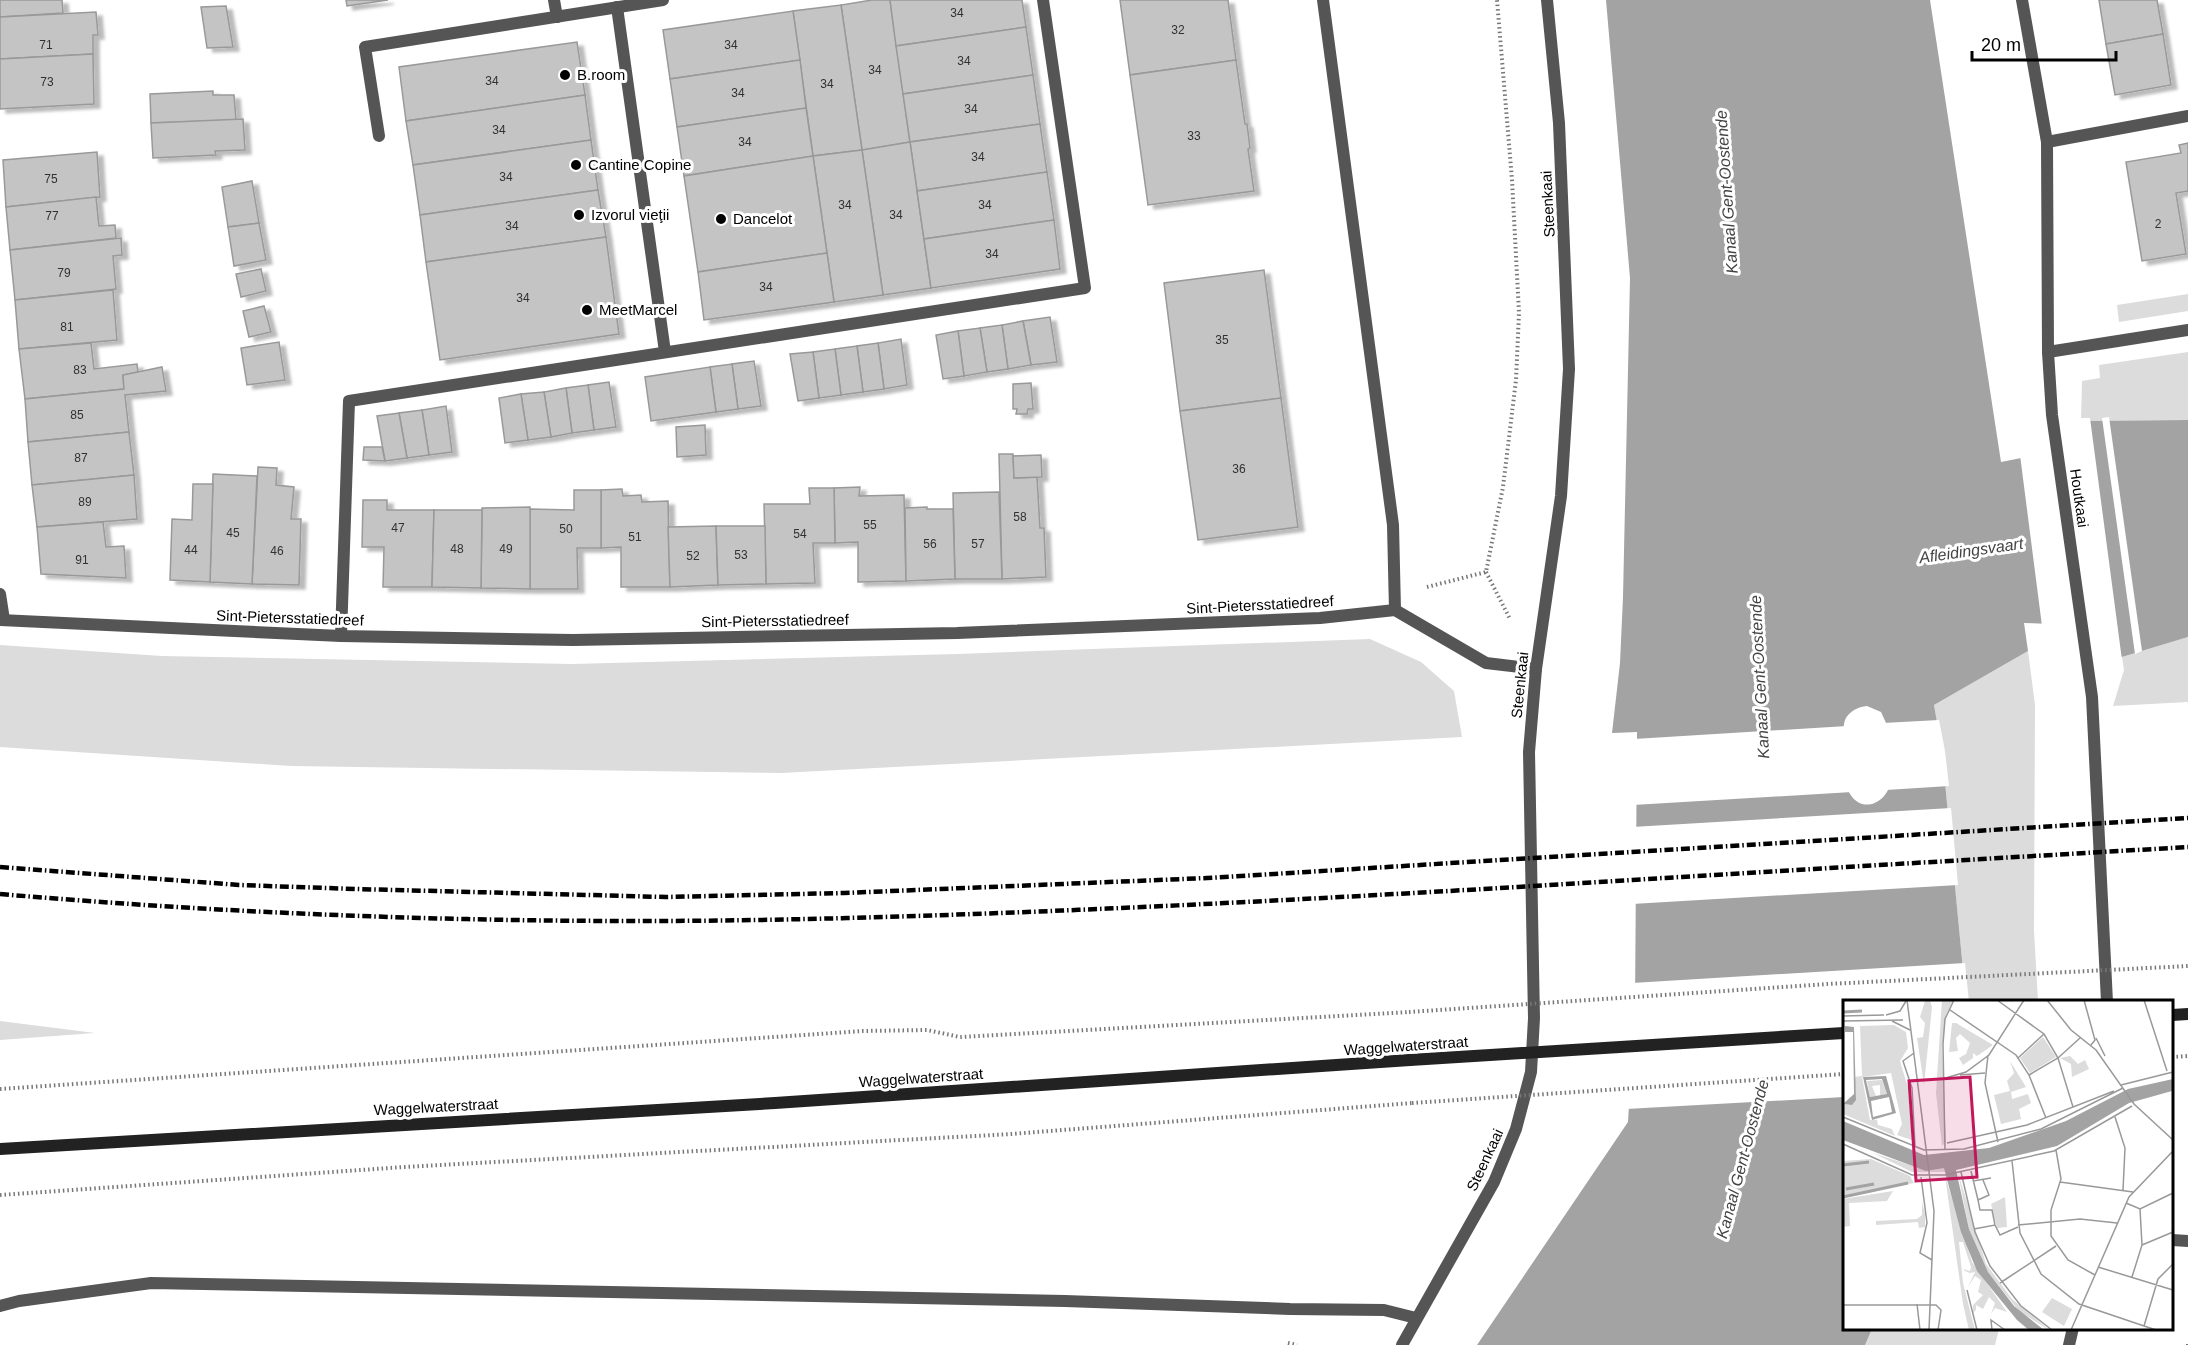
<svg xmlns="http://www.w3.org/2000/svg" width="2188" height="1345" viewBox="0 0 2188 1345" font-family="Arial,sans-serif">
  <defs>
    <filter id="shadow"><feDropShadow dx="6" dy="4" stdDeviation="1.5" flood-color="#0004"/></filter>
  </defs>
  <rect width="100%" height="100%" fill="#fff"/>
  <g fill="#dcdcdc">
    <path d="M2188,294V311L2119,322L2117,305Z"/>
    <path d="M2188,352V420L2081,421L2082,381L2100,378L2099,365Z"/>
    <path d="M2188,637V702L2113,706L2124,670L2122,657Z"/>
    <path d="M1370,639L1421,662L1454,691L1462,737L781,773L291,766L0,747V645L162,656L572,664L957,654Z"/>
    <path d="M2028,651L2035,705L2034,931L2038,1001H1966L1942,751L1934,705Z"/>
    <path d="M0,1021L95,1033L0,1040Z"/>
    <path d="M1872,1329H1999L1995,1345H1865Z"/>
  </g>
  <path fill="#a3a3a3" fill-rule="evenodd" d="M1606,0H1930L2001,462L2046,453L2081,421L2188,420V637L2122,657L2053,624L2024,623L2028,651L1934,705L1942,751L1966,1001L1844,1002V1328L1872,1329L1865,1345H1477L1628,1122L1635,1006L1637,732L1612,733L1620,663L1623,597L1630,278ZM1867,706L1881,712L1887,725L1890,783C1887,803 1862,814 1850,794C1844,784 1841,731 1845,720C1849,711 1858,707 1867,706Z"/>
  <g fill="#fff">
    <path d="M2109,417L2142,651L2135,654L2102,418Z"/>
    <path d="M2080,418H2090L2122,660L2052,627L2042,626L2020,455L2045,450Z"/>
    <path d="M1939,720L1945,751L1949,786L1886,790L1887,783L1883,723Z"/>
    <path d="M1847,726L1850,786L1852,792L1633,805L1634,739Z"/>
    <path d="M1951,808L1958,885L1632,904V827Z"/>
    <path d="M1965,963L1969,1002H1844V1097L1626,1109L1632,983Z"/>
  </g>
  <g fill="#c4c4c4" stroke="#999" stroke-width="1.5" filter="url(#shadow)">
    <path d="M0,0H62L63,13L0,17Z"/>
    <path d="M346,0H388L347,6Z"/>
    <path d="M872,0H890L910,142L862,150L841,5Z"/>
    <path d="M890,0H1022L1026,27L896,46Z"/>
    <path d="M1120,0H1228L1236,60L1130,75Z"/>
    <path d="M2099,0H2157L2163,34L2106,44Z"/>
    <path d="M841,5L862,150L813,156L793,11Z"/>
    <path d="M226,6L233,47L207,48L201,7Z"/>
    <path d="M793,11L800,60L670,79L663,30Z"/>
    <path d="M96,12L98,35H93V54L0,59V17Z"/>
    <path d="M1026,27L1033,75L903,94L896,46Z"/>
    <path d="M2163,34L2171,85L2115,95L2106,44Z"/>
    <path d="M577,42L585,95L406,121L399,67Z"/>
    <path d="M93,54L94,104L0,109V59Z"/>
    <path d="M800,60L806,108L677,127L670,79Z"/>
    <path d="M1236,60L1245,124H1247L1250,148L1248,149L1254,191L1148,205L1130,75Z"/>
    <path d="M1033,75L1040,124L910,142L903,94Z"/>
    <path d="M213,91V95H234L236,120L151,123L150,94Z"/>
    <path d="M585,95L591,140L413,165L406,121Z"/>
    <path d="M806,108L813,156L684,176L677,127Z"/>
    <path d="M243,119L245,150L215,151L216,155L153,158L151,123Z"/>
    <path d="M1040,124L1047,172L917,191L910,142Z"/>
    <path d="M591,140L598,190L420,215L413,165Z"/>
    <path d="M910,142L931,288L883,295L862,150Z"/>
    <path d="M2188,143V191L2176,193L2186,254L2142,261L2126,162L2181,153L2179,145Z"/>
    <path d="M862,150L883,295L834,302L813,156Z"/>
    <path d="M97,152L100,197L6,207L3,160Z"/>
    <path d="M813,156L827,253L698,272L684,176Z"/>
    <path d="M1047,172L1054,220L924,239L917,191Z"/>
    <path d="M252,181L259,223L228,227L222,187Z"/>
    <path d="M598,190L606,237L426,262L420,215Z"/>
    <path d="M96,197L99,226L115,225L116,238L10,250L6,207Z"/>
    <path d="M1054,220L1060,269L931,288L924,239Z"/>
    <path d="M259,223L266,260L234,266L228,227Z"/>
    <path d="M606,237L619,334L440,360L426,262Z"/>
    <path d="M121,238L122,255L113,256L116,289L15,300L10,250Z"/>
    <path d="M827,253L834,302L704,320L698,272Z"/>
    <path d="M261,269L266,291L241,297L236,274Z"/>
    <path d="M1264,270L1281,398L1180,411L1164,283Z"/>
    <path d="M113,290L117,340L19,349L15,300Z"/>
    <path d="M264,306L271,332L249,337L243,311Z"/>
    <path d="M1050,317L1057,362L1031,365L1023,321Z"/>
    <path d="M1023,321L1031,365L1008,369L1002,325Z"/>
    <path d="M1002,325L1008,369L987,372L980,328Z"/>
    <path d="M980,328L987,372L964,376L958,331Z"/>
    <path d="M958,331L964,376L943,379L936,335Z"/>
    <path d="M901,339L907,385L884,389L878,343Z"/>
    <path d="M279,342L285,380L247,385L241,348Z"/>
    <path d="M91,343L94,369L137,364L138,372L123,375L124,389L25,399L19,349Z"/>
    <path d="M878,343L884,389L863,392L857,346Z"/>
    <path d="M857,346L863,392L841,395L835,349Z"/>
    <path d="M835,349L841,395L819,398L813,352Z"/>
    <path d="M813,352L819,398L798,401L790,354Z"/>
    <path d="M754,361L761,406L738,409L732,364Z"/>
    <path d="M732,364L738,409L716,412L710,367Z"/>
    <path d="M162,367L166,391L125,395L129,432L28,442L25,399L124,389L123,375Z"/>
    <path d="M710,367L716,412L651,421L645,377Z"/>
    <path d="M609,382L616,427L594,430L588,385Z"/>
    <path d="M1031,383L1033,409H1028L1027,414H1016L1017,409H1013V384Z"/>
    <path d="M588,385L594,430L572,433L566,388Z"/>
    <path d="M566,388L572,433L551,437L544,392Z"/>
    <path d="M544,392L551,437L528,440L521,394Z"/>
    <path d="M521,394L528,440L505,443L499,398Z"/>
    <path d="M1281,398L1298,527L1198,540L1180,411Z"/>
    <path d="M446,406L452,452L429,455L422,410Z"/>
    <path d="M422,410L429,455L407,458L399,413Z"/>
    <path d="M399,413L407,458L385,461L377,416Z"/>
    <path d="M705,425L706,455L677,457L676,427Z"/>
    <path d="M129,432L134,475L32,485L28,442Z"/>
    <path d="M364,447H382L385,461L363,460Z"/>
    <path d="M999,454H1013L1014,478L1037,477L1040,528H1044L1046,577L1002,579Z"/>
    <path d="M1041,455L1042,477L1014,478L1013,456Z"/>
    <path d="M258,467L277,468L276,485L294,487L291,519H301L299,585L252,584Z"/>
    <path d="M213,474L257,476L252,584L210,582Z"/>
    <path d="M134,475L137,519L37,527L32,485Z"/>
    <path d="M193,484H213L210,582L170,580L172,519L192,520Z"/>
    <path d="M860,487L859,496L904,495L906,581L858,582V542L835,543L834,488Z"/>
    <path d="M809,488H834L835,543H813L815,583L766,584L764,504H810Z"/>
    <path d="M622,489L623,496L641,495L642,502L668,501L670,587H621V547L601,548V490Z"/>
    <path d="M574,490H601V548H577L578,589H530V509L574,510Z"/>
    <path d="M999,492L1002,579H955L953,493Z"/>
    <path d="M363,500H387V510H434L432,587H383L384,547H362Z"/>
    <path d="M530,507V589L481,588L482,508Z"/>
    <path d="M927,507V509H953L955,579L906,581L905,508Z"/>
    <path d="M434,510H482L481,588L432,587Z"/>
    <path d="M103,522L106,547L124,546L126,578L41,574L37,527Z"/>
    <path d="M716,526L718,585L670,587L668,527Z"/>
    <path d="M716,526H765L766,584L718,585Z"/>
  </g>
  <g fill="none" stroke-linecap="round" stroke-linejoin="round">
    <g stroke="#777" stroke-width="4" stroke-dasharray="1.5 3" stroke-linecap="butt">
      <path d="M1486,572L1510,619"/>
      <path d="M1427,587L1486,572L1503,487L1516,380L1519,313L1512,180L1497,0"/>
      <path d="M2172,1057L2188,1056"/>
      <path d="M0,1089L863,1031L927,1030L960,1037L1409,1012"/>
      <path d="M0,1195L404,1167L1011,1134L1412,1103"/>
      <path d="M1288,1343L1297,1345"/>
      <path d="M2188,1345V1344"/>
    </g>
    <g stroke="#555" stroke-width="12">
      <path d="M554,0L557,17"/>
      <path d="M617,7L665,352"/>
      <path d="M379,136L365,47L663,0"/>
      <path d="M341,636L349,401L1085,288L1043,0"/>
    </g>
    <g stroke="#555" stroke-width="12">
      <path d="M1323,0L1393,525L1395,610"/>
      <path d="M2022,0L2047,142L2048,352L2052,415L2092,697L2107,1002"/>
      <path d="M2047,142L2188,116"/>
      <path d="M2048,352L2188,330"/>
      <path d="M0,594L4,620"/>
      <path d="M0,620L341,636L573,640L957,633L1320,618L1395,610L1486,663L1536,669"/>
      <path d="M2172,1240L2188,1241"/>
      <path d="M0,1306L19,1301L151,1283L1065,1301L1290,1309L1384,1310L1416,1318"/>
      <path d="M1402,1345L1494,1182L1516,1129L1531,1072L1534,1018L1529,752L1536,669L1561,496L1569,369L1559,123L1547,0"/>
      <path d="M2069,1345L2073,1328"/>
    </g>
    <g stroke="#222" stroke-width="12">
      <path d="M2172,1015L2188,1014"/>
      <path d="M0,1149L775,1103L1410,1060"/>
    </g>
    <g stroke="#000" stroke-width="4.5" stroke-dasharray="9 3 1.5 3" stroke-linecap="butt">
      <path d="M0,867L239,885L356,889L666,897L844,893L1207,878L2188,818"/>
      <path d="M0,894C281,918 565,926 847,918C1071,912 1294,900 1518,887C1741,873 1965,860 2188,847"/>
    </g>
    <g stroke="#777" stroke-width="4" stroke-dasharray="1.5 3" stroke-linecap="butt">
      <path d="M1409,1012L1828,984L2188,966"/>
      <path d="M1412,1103L1844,1074"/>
    </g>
    <path stroke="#222" stroke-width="12" d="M1410,1060L1844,1033"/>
  </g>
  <g fill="#000" stroke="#fff" stroke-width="2">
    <circle cx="565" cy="75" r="6"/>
    <circle cx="576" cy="165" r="6"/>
    <circle cx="579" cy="215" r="6"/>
    <circle cx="721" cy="219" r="6"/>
    <circle cx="587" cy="310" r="6"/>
  </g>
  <g text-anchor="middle" stroke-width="6" stroke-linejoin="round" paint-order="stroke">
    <g font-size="12" fill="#313131">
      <text x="957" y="17">34</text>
      <text x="1178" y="34">32</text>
      <text x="46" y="49">71</text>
      <text x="731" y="49">34</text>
      <text x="964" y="65">34</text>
      <text x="875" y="74">34</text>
      <text x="492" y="85">34</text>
      <text x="47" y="86">73</text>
      <text x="827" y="88">34</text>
      <text x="738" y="97">34</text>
      <text x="971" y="113">34</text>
      <text x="499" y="134">34</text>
      <text x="1194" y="140">33</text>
      <text x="745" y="146">34</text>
      <text x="978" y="161">34</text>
      <text x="506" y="181">34</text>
      <text x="51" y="183">75</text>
      <text x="845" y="209">34</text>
      <text x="985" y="209">34</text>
      <text x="896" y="219">34</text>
      <text x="52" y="220">77</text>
      <text x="2158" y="228">2</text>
      <text x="512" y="230">34</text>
      <text x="992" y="258">34</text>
      <text x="64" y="277">79</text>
      <text x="766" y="291">34</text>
      <text x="523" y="302">34</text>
      <text x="67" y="331">81</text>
      <text x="1222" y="344">35</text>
      <text x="80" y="374">83</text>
      <text x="77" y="419">85</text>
      <text x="81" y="462">87</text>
      <text x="1239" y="473">36</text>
      <text x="85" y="506">89</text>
      <text x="1020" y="521">58</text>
      <text x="870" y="529">55</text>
      <text x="398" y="532">47</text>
      <text x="566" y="533">50</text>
      <text x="233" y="537">45</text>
      <text x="800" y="538">54</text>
      <text x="635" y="541">51</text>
      <text x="930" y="548">56</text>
      <text x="978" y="548">57</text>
      <text x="457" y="553">48</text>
      <text x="506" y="553">49</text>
      <text x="191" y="554">44</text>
      <text x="277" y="555">46</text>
      <text x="741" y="559">53</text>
      <text x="693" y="560">52</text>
      <text x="82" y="564">91</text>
    </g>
    <g font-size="15" fill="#000" stroke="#fff" text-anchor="start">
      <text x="577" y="80">B.room</text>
      <text x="588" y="170">Cantine Copine</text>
      <text x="591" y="220">Izvorul vieţii</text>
      <text x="733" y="224">Dancelot</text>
      <text x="599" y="315">MeetMarcel</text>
    </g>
    <g font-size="15" fill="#000" stroke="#fff">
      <text transform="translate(1548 204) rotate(-93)" y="5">Steenkaai</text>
      <text transform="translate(2079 498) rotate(82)" y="5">Houtkaai</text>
      <text transform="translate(1260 605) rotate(-3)" y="5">Sint-Pietersstatiedreef</text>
      <text transform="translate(290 618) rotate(2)" y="5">Sint-Pietersstatiedreef</text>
      <text transform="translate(775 621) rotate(-1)" y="5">Sint-Pietersstatiedreef</text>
      <text transform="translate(1520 685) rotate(-84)" y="5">Steenkaai</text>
      <text transform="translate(1406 1046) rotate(-4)" y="5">Waggelwaterstraat</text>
      <text transform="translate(921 1078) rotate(-4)" y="5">Waggelwaterstraat</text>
      <text transform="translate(436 1107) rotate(-3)" y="5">Waggelwaterstraat</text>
      <text transform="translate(1485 1160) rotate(-65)" y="5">Steenkaai</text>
    </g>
    <g font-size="16" font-style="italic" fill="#444" stroke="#fff">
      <text transform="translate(1726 192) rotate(-94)" y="6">Kanaal Gent-Oostende</text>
      <text transform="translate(1971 550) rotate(-8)" y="6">Afleidingsvaart</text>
      <text transform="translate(1759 677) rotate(-93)" y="6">Kanaal Gent-Oostende</text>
      <text transform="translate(1742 1159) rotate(-75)" y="6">Kanaal Gent-Oostende</text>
    </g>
  </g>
  <g transform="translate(1843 1000)">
    <rect width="330" height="330" fill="#fff"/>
    <path d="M87,0L89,7L81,85L74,38L80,37L82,23L77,17L82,1ZM99,0H110L103,15L99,48L103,142L99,146L93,93ZM109,23H113L150,45L134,56L130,53V58L120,65L116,58L123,54L127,43L117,34L113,38L115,51L106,52ZM51,25L63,32L65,48L57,61L65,88L69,140L54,135L59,124L48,73L19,77L27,120H34L35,125L49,129L52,136L0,114V104L7,105L13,97L11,77L19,76L17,26ZM200,37L213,57L187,73L177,58ZM227,56L235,64L242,60L246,69L229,77L228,64L217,58ZM167,61L183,87L168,92L169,99L185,94L188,103L176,109L178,119L158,124L151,95L167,91L164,81L171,73ZM39,80L44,94L37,96V85L29,86L33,96L27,97L24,81ZM30,153L79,169L101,167L104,172H69ZM28,159L67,176L71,183L0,197V161ZM115,173L143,264L169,299L206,330L176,311L145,272L126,229ZM102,176L129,262L164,312L152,308L148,314L152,303L146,297L140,309L133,305V310L130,313V305L140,295L135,292L138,280L132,276L125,287L132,272L127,273L122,271L120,269L127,271L128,267L120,242H116L120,283L132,330H126L120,304ZM50,191L44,201L6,203L7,226L0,227V199ZM162,197L164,227L154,228L148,204ZM79,202L82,214V227L76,228L75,222L33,225V221L74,219L79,215ZM209,298L229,309L221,326L199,312Z" fill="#dcdcdc"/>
    <path d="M2,26L11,27L13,100L9,105L0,104L11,94L10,32H2ZM43,76L53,113L29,120L20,77ZM39,79L44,94L27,97L23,80ZM46,97L49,112L30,117L28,101ZM330,79L329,91L286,103L214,146L113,170L126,229L145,272L171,306L201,330H186L174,320L134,271L118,232L101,168L83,171L0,140V121L81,155L146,148L223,121L285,89Z" fill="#a3a3a3" fill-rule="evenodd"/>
    <path fill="none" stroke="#a3a3a3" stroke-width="3" d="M0,12L19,11M0,165L26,162M3,189L31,184M0,197L65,183"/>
    <path fill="none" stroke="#999" stroke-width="1.5" d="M64,0L91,211L86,330M154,0L201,34L215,58L230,107M204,0L228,30L253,50L291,104L330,140M241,0L252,40L248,45M301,0L324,71M107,10L173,55L186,75L203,118M43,15L57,11L63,1M0,16L41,15M0,21L60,20M49,21L67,30M253,38L262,56M71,53L60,61L69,88L72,146M145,55L142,83L155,142M175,58L201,34M117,75L142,73M186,75L215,58L237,38M99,79L123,72L146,55L181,0M278,85L330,72M0,117L81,150L121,149L198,129L280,88M272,117L282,148L280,190M104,143L184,125L271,91M0,144L69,175H102L211,151L289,106M102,149L100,44L102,19L111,0M213,150L218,179L208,210V236L225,260L252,275M169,161L177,233L198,274L236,304L313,330M128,171L135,200M118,172L132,232L147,266L178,306L209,330M78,177L84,223L77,253L89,260M140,180L146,195L135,200L137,210H149L152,225M130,181L148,178M217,182L290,192M283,203L297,209L330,193M175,225L237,219L274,223M131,229L152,225L157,235L175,227M299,245L330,232M255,267L330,290M289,277L299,245L297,209M157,283L213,246M124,290L134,330M74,304L77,330M0,305H93L98,310L95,330M301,326L315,279L330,264M149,330L148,320L162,330M228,330L286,197L330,151"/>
    <path fill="#c2185b" fill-opacity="0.15" stroke="#c2185b" stroke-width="3" d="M127,77L134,177L73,181L66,81Z"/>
    <rect width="330" height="330" fill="none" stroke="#000" stroke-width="3"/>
  </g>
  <path d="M1972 51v9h144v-9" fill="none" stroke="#000000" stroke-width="3"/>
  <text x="1981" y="51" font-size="18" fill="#000000" stroke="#ffffff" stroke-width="4.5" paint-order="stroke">20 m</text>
</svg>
